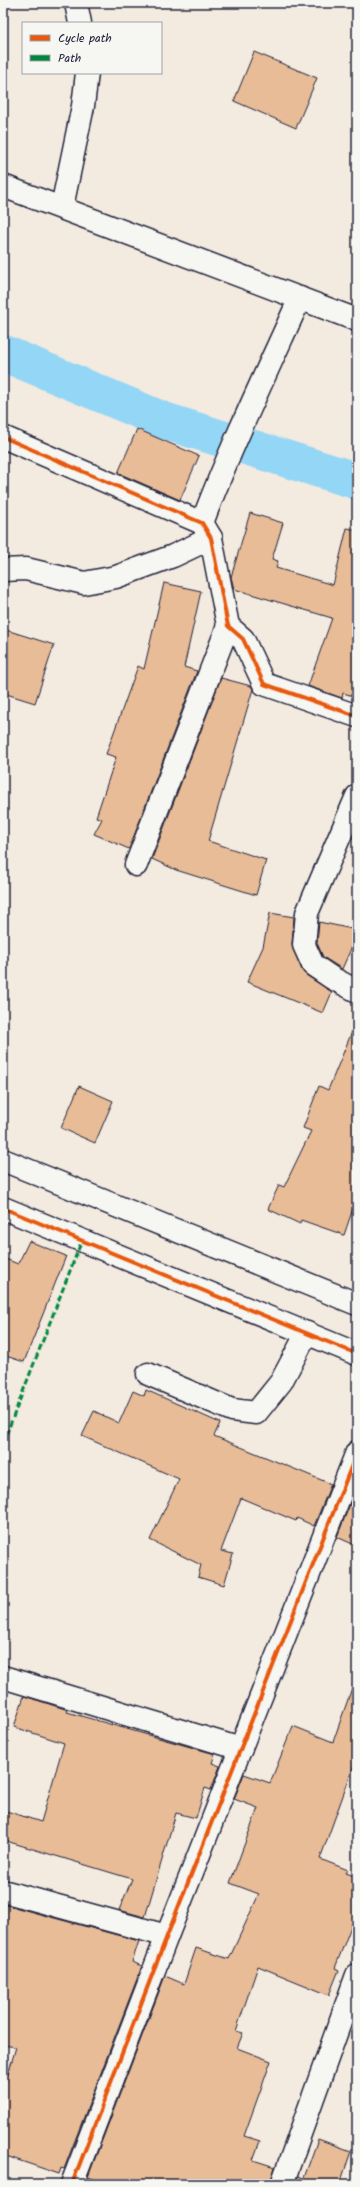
<svg xmlns="http://www.w3.org/2000/svg" width="360" height="2187" viewBox="0 0 360 2187" font-family="Kalam,sans-serif">
  <rect width="100%" height="100%" fill="#f3eae0"/>
  <filter id="ink" filterUnits="userSpaceOnUse"><feTurbulence type="fractalNoise" baseFrequency=".025" numOctaves="2"/><feDisplacementMap in="SourceGraphic" scale="8" xChannelSelector="R" yChannelSelector="G"/><feConvolveMatrix kernelMatrix="1 2 1 2 8 2 1 2 1" color-interpolation-filters="sRGB"/></filter>
  <g filter="url(#ink)">
    <g fill="none" stroke-linecap="round" stroke-linejoin="round">
      <path stroke="#94d6f5" stroke-width="37" d="M3,353L165,421L357,481"/>
    </g>
    <g fill="#e7bc97" stroke="#22223b">
      <path d="M254,52L317,78L296,128L234,101Z"/>
      <path d="M137,429L199,456L180,500L118,473Z"/>
      <path d="M250,513L283,523L272,559L278,561L276,568L333,585L347,528L357,530V697L343,693L342,698L308,686L332,618L234,589L231,577Z"/>
      <path d="M164,583L201,591L184,667L197,671L129,849L94,834L102,819L96,817L116,757L106,754L138,666L144,669Z"/>
      <path d="M3,629L54,645L35,703L3,693Z"/>
      <path d="M221,678L251,686L253,689L208,841L266,860L256,895L176,870L152,859Z"/>
      <path d="M270,913L294,917L292,944L302,970L306,975L332,992L323,1013L247,982L263,947Z"/>
      <path d="M319,922L357,930V935L342,969L323,957L317,943Z"/>
      <path d="M356,1022L357,1197L344,1235L301,1220L300,1224L268,1209L279,1185L284,1187L311,1131L303,1128L319,1086L328,1090Z"/>
      <path d="M79,1086L113,1101L95,1143L61,1128Z"/>
      <path d="M29,1241L66,1256L24,1362L3,1355V1258L18,1264Z"/>
      <path d="M146,1390L220,1423L214,1436L331,1484L314,1526L297,1518L296,1521L241,1498L221,1551L233,1554L224,1585L198,1577L201,1565L150,1540L179,1479L82,1436L94,1411L119,1423L133,1391L144,1396Z"/>
      <path d="M354,1494L357,1495V1546L337,1537Z"/>
      <path d="M353,1685L357,1686V1757L320,1859L348,1870L346,1873L357,1877V1911L335,1968L339,1970L329,1995L258,1966L236,2031L243,2033L237,2048L271,2061L244,2136L260,2141L253,2160L275,2167L270,2184H108L88,2177L165,1976L184,1984L196,1948L229,1959L259,1894L230,1883L258,1808L234,1799L244,1774L270,1783L293,1726L333,1742Z"/>
      <path d="M24,1696L68,1710L67,1712L215,1754L212,1763L220,1766L211,1790L205,1788L196,1818L176,1813L145,1917L119,1910L132,1879L3,1840V1810L41,1822L64,1743L14,1727Z"/>
      <path d="M3,1904L139,1941L132,1962L142,1966L64,2169L61,2168L59,2174L3,2155V2091L16,2047L3,2045Z"/>
      <path d="M318,2139L351,2151L340,2184H295L298,2176L304,2178Z"/>
    </g>
    <g fill="none" stroke-linecap="round" stroke-linejoin="round">
      <g stroke="#22223b" stroke-width="25">
        <g id="minor">
          <path d="M76,3L80,23"/>
          <path d="M3,186L357,320"/>
          <path d="M62,207L83,106L87,73"/>
          <path d="M3,437L202,523L211,538L228,626L243,639L264,684L357,716"/>
          <path d="M202,523C231,446 266,373 300,298"/>
          <path d="M3,570L26,569L84,583L116,577L173,556L211,538"/>
          <path d="M357,796L307,913L304,945L313,965L332,978L357,991"/>
          <path d="M136,865L228,626"/>
          <path d="M3,1160L357,1304"/>
          <path d="M3,1208L357,1354"/>
          <path d="M148,1374L232,1410L256,1413L281,1382L307,1333"/>
          <path d="M3,1677L241,1749"/>
          <path d="M3,1891L167,1936"/>
          <path d="M72,2184L167,1936L357,1452"/>
          <path d="M282,2184L357,1975"/>
        </g>
      </g>
      <use href="#minor" stroke="#f6f6f2" stroke-width="22"/>
      <path stroke="#00873e" stroke-width="3" stroke-dasharray="6 3" stroke-linecap="butt" d="M3,1443L82,1240"/>
      <g stroke="#f6f6f2" stroke-width="6">
        <g id="cycleway">
          <path d="M3,437L202,523L211,538L228,626L243,639L264,684L357,716"/>
          <path d="M3,1208L357,1354"/>
          <path d="M72,2184L167,1936L357,1452"/>
        </g>
      </g>
      <use href="#cycleway" stroke="#e8590c" stroke-width="4"/>
    </g>
  </g>
  <rect width="360" height="2187" fill="none" stroke="#f6f6f2" stroke-width="16"/>
  <rect x="8" y="8" width="344" height="2171" fill="none" stroke="#22223b" stroke-width="1.5" filter="url(#ink)"/>
  <rect x="22" y="22" width="140" height="52" fill="#f6f6f2" stroke="#a1a1a9"/>
  <rect x="30" y="35" width="20" height="6" fill="#e8590c" stroke="#a1a1a9"/>
  <text x="58" y="42" font-size="12" fill="#22223b">Cycle path</text>
  <rect x="30" y="55" width="20" height="6" fill="#00873e" stroke="#a1a1a9"/>
  <text x="58" y="62" font-size="12" fill="#22223b">Path</text>
</svg>
